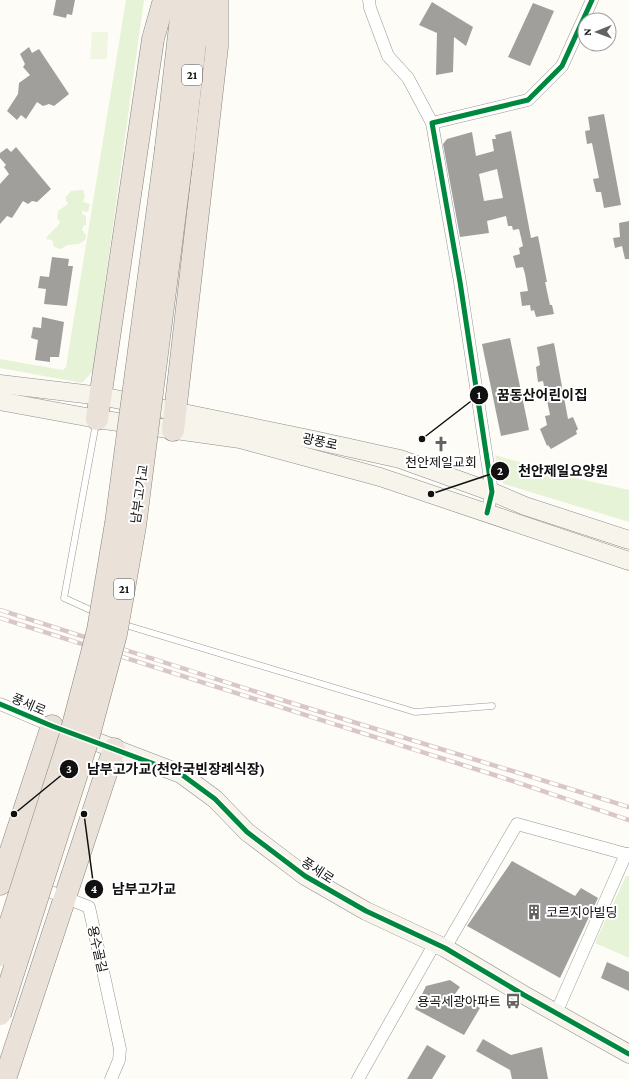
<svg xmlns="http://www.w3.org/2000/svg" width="629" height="1079" viewBox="0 0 629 1079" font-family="'Crimson Pro','Noto Sans KR',serif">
  <rect width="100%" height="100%" fill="#fdfcf7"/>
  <g fill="#e7f3d7">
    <path d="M126,0H144L93,371L82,383L0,368V359L63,370L66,367Z"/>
    <path d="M83,190L85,196L83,202L90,204L88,212L82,211V214L86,216V225L83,226L82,230L86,235L85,240L79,244L67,245L61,249L54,247L52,240L46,239C49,232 57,229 60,222L57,218L58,211L68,204L65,198L71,191Z"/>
    <path d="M495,455L575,478L629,490V522L504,484L497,475Z"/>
    <path d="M626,876H629V958L595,943Z"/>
  </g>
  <path fill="#f0f6e1" d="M92,32H108L107,59H90Z"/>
  <g fill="#a19f9c" fill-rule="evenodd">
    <path d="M56,0H75L72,15L67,14L66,18L53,15Z"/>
    <path d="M432,2L473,27L466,46L454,37L453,72L436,75L437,33L419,25Z"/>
    <path d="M533,3L554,11L530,66L508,57Z"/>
    <path d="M29,47L32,53L39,49L69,94L54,106L49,104L43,106L37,102L26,119L21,115L17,120L7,111L18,94L19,83L30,75L23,67L25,64L20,54Z"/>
    <path d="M604,114L621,205L604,208L601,192H596L593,179L599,178L592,143L587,144L585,131L590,130L588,117Z"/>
    <path d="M511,131L531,238L538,236L547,282H545L550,305H552L554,314L536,317L534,310L531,311L530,305L522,306L520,292L528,291L525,274L523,267L516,268L513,256L520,254L519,248L523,246L519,229L513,230L512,226H508L506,216L487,221L489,233L460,237L443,144L447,139L472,132L476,156L494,151L492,139H496L495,135ZM497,169L503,198L484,201L479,174Z"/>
    <path d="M16,147L51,189L37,202L32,201L28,204L23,201L12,218L7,216L0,224V184L9,174L4,167L6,165L0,158V153L7,148L11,152Z"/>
    <path d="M629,221V259H625L622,246L615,248L613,238L620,237L619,223Z"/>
    <path d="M52,257L69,259L68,266H73L67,306L44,304L46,289L38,288L40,276L49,277Z"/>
    <path d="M42,317L64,322L59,357H50V362L35,360L38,340L31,338L33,327L41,328Z"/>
    <path d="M510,338L529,430L501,436L482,344Z"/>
    <path d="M554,343L568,419L573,417L578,429L576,431L577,434L551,449L548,445L547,446L540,429L547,425L545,416L550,415L543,381L538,382L536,367L540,365L537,347Z"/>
    <path d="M512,861L575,896L581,888L598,898L560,978L467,926Z"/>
    <path d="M607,962L629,972V991L601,978Z"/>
    <path d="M450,980L460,987L455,994L480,1008L464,1035L415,1009L426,986Z"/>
    <path d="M483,1039L511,1055L542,1047L548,1079H512L510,1070L476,1051Z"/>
    <path d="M427,1045L446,1056L432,1079H407Z"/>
  </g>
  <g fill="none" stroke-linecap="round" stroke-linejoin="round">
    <g stroke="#979795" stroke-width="7">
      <g id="lane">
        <path d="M96,423L64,598L97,613"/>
        <path d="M122,624L415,712L492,706"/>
      </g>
    </g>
    <g stroke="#979795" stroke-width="13">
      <g id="street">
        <path d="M369,0L370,8L388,56L408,78L432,123"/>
        <path d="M487,513L492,492L460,282L432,123L528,100L562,66L592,0"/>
        <path d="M0,704L52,726"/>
        <path d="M36,886L89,907L120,1049L119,1060L111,1079"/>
        <path d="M445,948L517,824L626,854"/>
        <path d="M556,1013L626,854H629"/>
        <path d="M358,1079L435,943"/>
      </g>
    </g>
    <g stroke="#8e8d8b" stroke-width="19">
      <g id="secondary">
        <path d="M0,384L101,396L314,440L400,459L492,492L525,506L629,540"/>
        <path d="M0,401L97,419L240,439L380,477L629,561"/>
        <path d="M76,734L181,774L215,799L247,832L305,876L366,911L445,948L524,995L629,1054"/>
      </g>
    </g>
    <g stroke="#858482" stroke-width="23">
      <g id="highway">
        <path d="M166,148L183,0"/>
        <path d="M183,150L200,0"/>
        <path d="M97,419L153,39L164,0"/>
        <path d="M173,430L217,47V0"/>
        <path d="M0,884L52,726"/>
        <path d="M5,1079L114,749"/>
      </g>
    </g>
    <use href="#lane" stroke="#fffffe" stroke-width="6"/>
    <use href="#street" stroke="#fffffe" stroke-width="12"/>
    <use href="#secondary" stroke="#f6f4eb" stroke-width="18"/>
    <use href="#highway" stroke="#eae1d8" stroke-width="22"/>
    <g stroke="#d9c6c7" stroke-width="4.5">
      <g id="rail">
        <path d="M0,610L285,701L629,807"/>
        <path d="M0,618L507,779L629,820"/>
      </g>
    </g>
    <use href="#rail" stroke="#fff" stroke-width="3" stroke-dasharray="9" stroke-linecap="butt"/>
    <g stroke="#858482" stroke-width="23" stroke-linecap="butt">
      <g id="highway-bridge">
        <path d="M0,955L70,737L98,630L116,523L166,148"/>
        <path d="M0,1014L87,742L116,634L135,526L183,150"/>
      </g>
    </g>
    <use href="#highway-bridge" stroke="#eae1d8" stroke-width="22"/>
    <g stroke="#fff" stroke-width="8">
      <g id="cycleway">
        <path d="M487,513L492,492L460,282L432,123L528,100L562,66L592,0"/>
        <path d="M0,704L52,726L181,774L215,799L247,832L305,876L366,911L445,948L524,995L629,1054"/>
      </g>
    </g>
    <use href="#cycleway" stroke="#00873e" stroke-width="5"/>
  </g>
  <defs>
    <g id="church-bare" transform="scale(1.2)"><path d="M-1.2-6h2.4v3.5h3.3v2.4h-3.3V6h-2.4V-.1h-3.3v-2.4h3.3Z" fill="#646362" stroke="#fff" stroke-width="2.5" paint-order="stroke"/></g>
    <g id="building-bare" transform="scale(1.2)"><path d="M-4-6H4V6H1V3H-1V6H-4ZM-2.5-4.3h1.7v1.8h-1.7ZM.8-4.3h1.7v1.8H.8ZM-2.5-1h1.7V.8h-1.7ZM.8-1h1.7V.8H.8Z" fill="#646362" stroke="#fff" stroke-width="2.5" paint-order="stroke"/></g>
    <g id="bus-bare" transform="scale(1.2)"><path d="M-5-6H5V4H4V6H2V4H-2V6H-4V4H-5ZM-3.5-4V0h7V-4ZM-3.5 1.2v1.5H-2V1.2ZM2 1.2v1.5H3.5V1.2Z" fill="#646362" stroke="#fff" stroke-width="2.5" paint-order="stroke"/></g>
  </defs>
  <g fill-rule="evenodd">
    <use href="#church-bare" x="441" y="444"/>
    <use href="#building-bare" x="534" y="912"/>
    <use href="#bus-bare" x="513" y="1001"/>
  </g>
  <g text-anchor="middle" stroke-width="4" stroke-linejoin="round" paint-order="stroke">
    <g fill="#fff" stroke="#585858" stroke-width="1">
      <rect x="182" y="65" width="20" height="20" rx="3"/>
      <rect x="114" y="579" width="20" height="20" rx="3"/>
    </g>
    <g font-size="12" font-weight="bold" fill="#111">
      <text x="192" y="79">21</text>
      <text x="124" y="593">21</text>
    </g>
    <g font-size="13" fill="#111" stroke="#fff">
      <text transform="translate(320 441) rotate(12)" y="5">광풍로</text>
      <text transform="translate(139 494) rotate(-82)" y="5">남부고가교</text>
      <text transform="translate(29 704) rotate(23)" y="5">풍세로</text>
      <text transform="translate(318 870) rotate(33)" y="5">풍세로</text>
      <text transform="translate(98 949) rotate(77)" y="5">용수골길</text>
    </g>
    <g font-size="13" fill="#111" stroke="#fff">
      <text x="441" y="467">천안제일교회</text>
      <text x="546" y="917" text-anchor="start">코르지아빌딩</text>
      <text x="501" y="1006" text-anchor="end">용곡세광아파트</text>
    </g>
  </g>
  <path fill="none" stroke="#111" stroke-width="1.5" d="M422 439L479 395M431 494L500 471M14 814L69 769M84 814L94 889"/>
  <g fill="#111" stroke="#fff" stroke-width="1.5">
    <circle cx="422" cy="439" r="4"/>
    <circle cx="431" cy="494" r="4"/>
    <circle cx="14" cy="814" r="4"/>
    <circle cx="84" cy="814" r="4"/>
    <circle cx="479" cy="395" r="10"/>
    <circle cx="500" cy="471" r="10"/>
    <circle cx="69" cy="769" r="10"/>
    <circle cx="94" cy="889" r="10"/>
  </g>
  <g font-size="12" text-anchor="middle" font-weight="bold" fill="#fff">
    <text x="479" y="399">1</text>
    <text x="500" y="475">2</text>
    <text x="69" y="773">3</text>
    <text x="94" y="893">4</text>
  </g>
  <g font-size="14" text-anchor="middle" font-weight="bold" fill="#111" stroke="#fff" stroke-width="4" stroke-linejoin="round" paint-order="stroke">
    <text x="542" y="400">꿈동산어린이집</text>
    <text x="563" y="476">천안제일요양원</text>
    <text x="176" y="774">남부고가교(천안국빈장례식장)</text>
    <text x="144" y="894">남부고가교</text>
  </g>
  <g transform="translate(597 32) rotate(269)"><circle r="19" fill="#ffffff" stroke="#a0a0a0"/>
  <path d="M0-3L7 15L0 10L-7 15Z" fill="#646362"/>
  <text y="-6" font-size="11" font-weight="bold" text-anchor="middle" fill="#111111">N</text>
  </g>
</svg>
